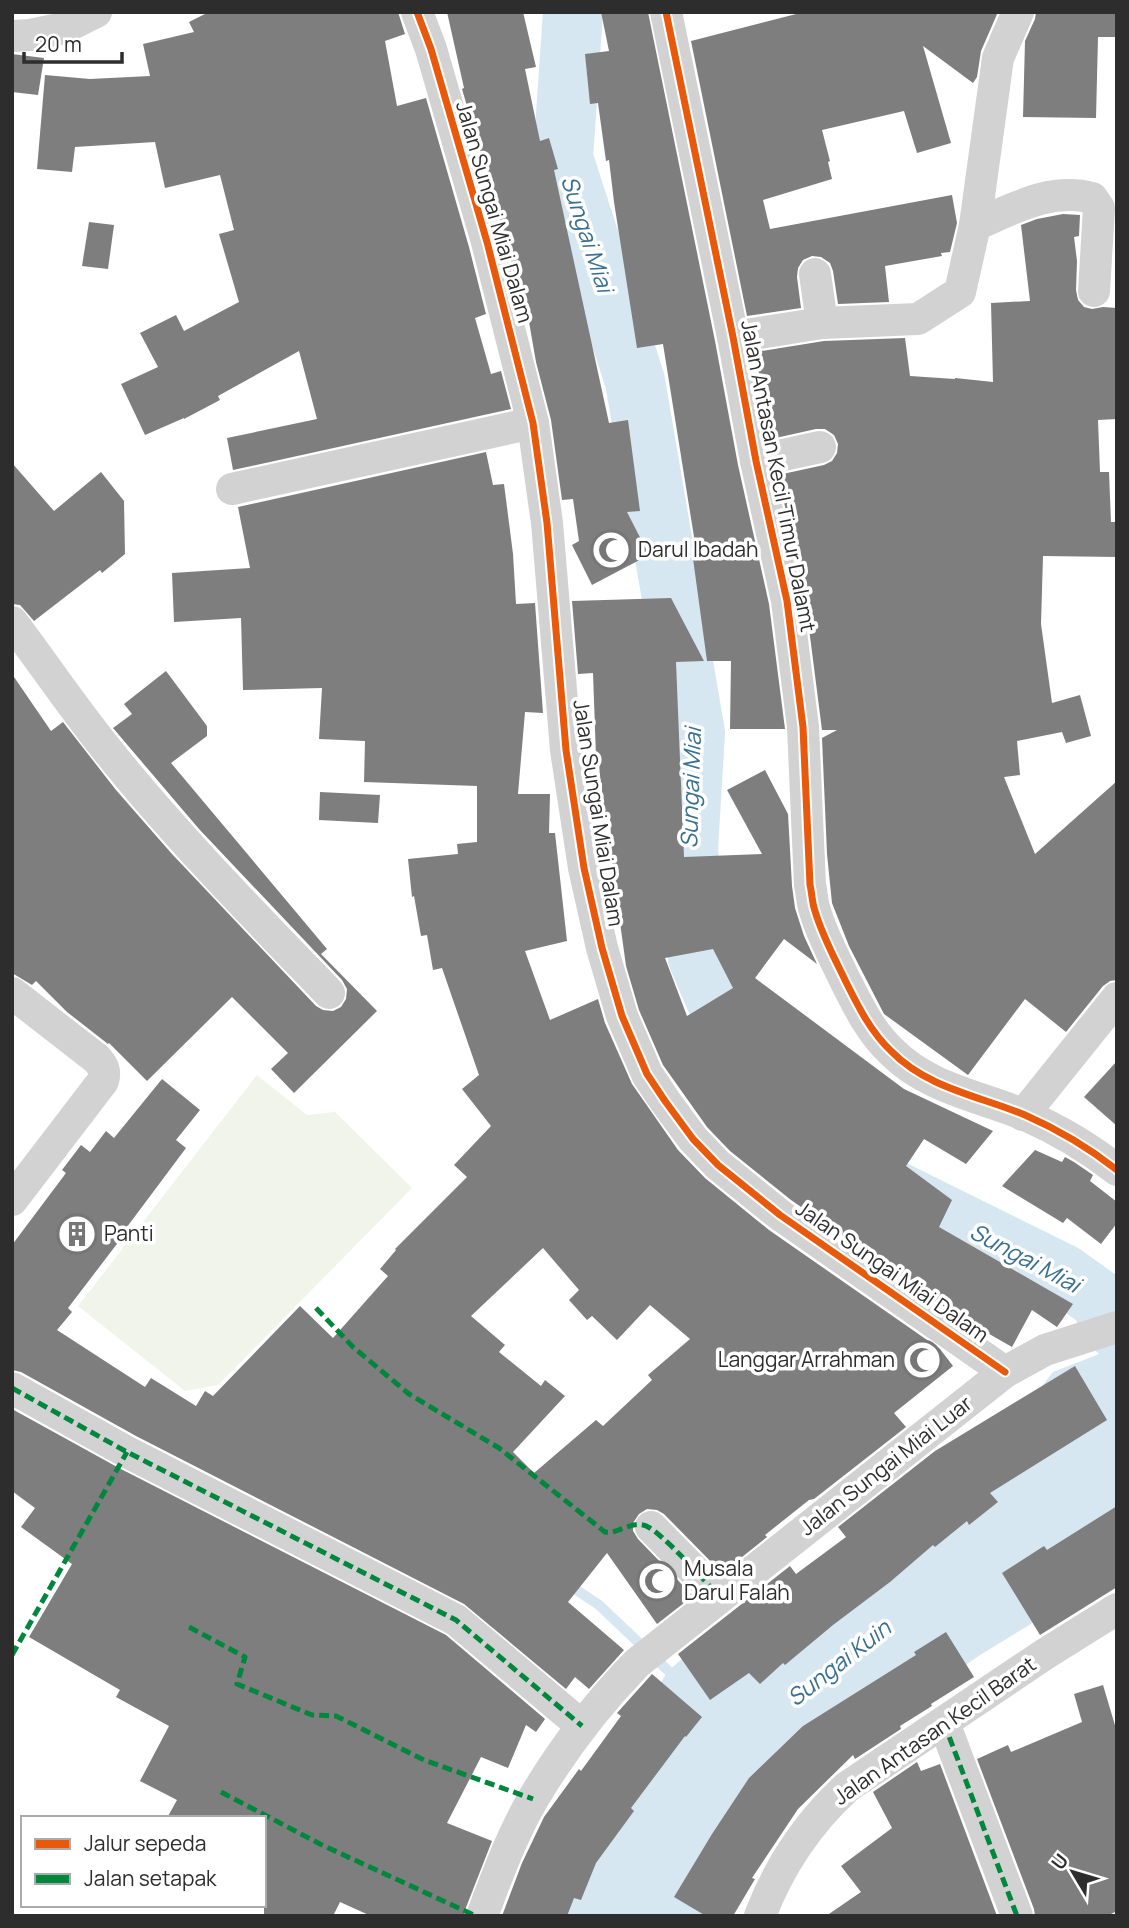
<svg xmlns="http://www.w3.org/2000/svg" width="1129" height="1928" viewBox="0 0 1129 1928" font-family="Manrope,sans-serif">
  <rect width="100%" height="100%" fill="#fff"/>
  <path fill="#f0f4eb" d="M257,1075L307,1115L335,1112L412,1188L218,1385L185,1391L78,1306Z"/>
  <path fill="#d6e7f2" d="M1117,1347V1571L977,1657L853,1745L783,1819L727,1916H556L625,1745L667,1672L701,1642L890,1511L1031,1400L1053,1372Z"/>
  <g fill="none" stroke-linecap="round" stroke-linejoin="round">
    <path stroke="#d6e7f2" stroke-width="10" d="M569,1585L599,1605L676,1678"/>
    <g stroke="#d6e7f2" stroke-width="60">
      <path d="M573,12L563,158L635,381L695,733L688,849L698,958L732,1037L753,1069"/>
      <path d="M871,1179L1063,1274L1098,1299L1117,1330"/>
    </g>
  </g>
  <g fill="#7e7e7e" fill-rule="evenodd">
    <path d="M209,12H398L405,34L385,41L397,106L426,98L469,247L486,314L475,318L491,374L501,371L511,409L233,470L227,438L317,419L299,351L218,396L220,400L184,419V418L145,435L121,384L158,367L140,333L176,315L184,331L239,302L219,234L234,230L220,175L165,188L155,142L75,147L72,172L37,169L45,75L90,79L150,76L143,44L194,32L189,22Z"/>
    <path d="M447,12H523L536,67L525,69L540,141L549,138L558,169L554,170L609,423L628,420L640,511L627,512L649,555L592,585L572,545L579,541L573,499L562,500L551,420L536,362L525,299L521,301L505,237L462,89L464,88Z"/>
    <path d="M601,12H648L715,341L738,465L769,604L785,729H730L731,661H707L691,544L695,543L663,344L637,348L614,202L609,160L606,161L598,103L590,104L585,54L609,51Z"/>
    <path d="M804,12H998L981,51L977,77L973,83L923,46L951,143L917,153L904,111L822,130L830,161L828,162L832,179L763,200L770,229L952,195L957,223L950,252L941,253L942,256L885,266L889,302L838,304L833,271L830,263L821,257L812,256L803,260L798,268L797,277L801,308L747,316L691,41Z"/>
    <path d="M1036,12H1117V37H1098L1096,118L1023,117L1025,41L1035,19Z"/>
    <path d="M12,54L44,58L38,95L12,92Z"/>
    <path d="M1063,214L1080,215L1079,236L1074,237L1077,261L1076,290L1078,300L1084,307L1092,309L1103,307L1117,308V419L1098,420L1100,472H1109L1111,522H1117V557L1043,556L1041,624L1052,703L1080,695L1091,736L1066,743L1062,732L1017,741L1020,775L1004,777L1035,854L1117,781V980L1110,981L1103,986L1066,1032L1025,999L968,1075L884,1014L849,946L832,903L827,854L822,738L837,730H822L805,597L778,475L824,465L832,461L837,453L838,444L834,435L825,429H816L771,439L755,352L824,341L905,338L910,376L955,379V378L993,382L991,303L1030,301L1021,225L1037,219Z"/>
    <path d="M89,222L114,225L108,269L82,266Z"/>
    <path d="M486,452L493,485L504,484L513,554L516,604L535,603L543,713L525,712L518,794H550L549,833H555L567,941L525,951L550,1020L598,999L605,1023L632,1084L678,1150L705,1178L769,1230L940,1349L953,1366L894,1413L906,1427L814,1499L809,1500L765,1535L767,1537L722,1573L664,1514L657,1510L647,1509L639,1514L633,1523V1531L638,1539L693,1596L657,1624L607,1553L568,1602L624,1650L589,1689L575,1677L566,1689L464,1604L136,1436L21,1372L12,1370V1245L66,1173L62,1170L81,1145L90,1152L106,1131L114,1138L162,1079L200,1110L176,1140L186,1148L121,1235L123,1236L68,1308L72,1312L57,1330L145,1387L151,1378L196,1406L205,1391L213,1396L300,1306L333,1338L388,1276L380,1269L396,1250L395,1249L467,1177L454,1165L491,1126L462,1089L479,1075L442,968L433,970L427,935L421,936L414,896L412,897L408,859L458,854L457,844L477,842V786L364,782L365,741L319,739L322,688L243,690L241,618L174,622L172,573L250,568L238,507ZM543,1248L579,1290L569,1300L587,1320L592,1316L617,1340L650,1305L690,1339L648,1375L652,1380L603,1426L596,1420L534,1473L513,1452L565,1396L545,1380L541,1386L499,1352L505,1345L471,1316Z"/>
    <path d="M12,463L54,511L101,472L124,501L125,554L102,573L100,570L34,621L20,605L12,604Z"/>
    <path d="M671,598L704,661L676,662L684,857L762,854L727,790L765,770L788,814L792,886L795,908L804,936L817,964L784,939L755,978L904,1089L993,1131L966,1164L924,1139L906,1166L952,1200L939,1227L1073,1304L1057,1327L1032,1310L1012,1347L956,1315L791,1200L730,1151L707,1127L663,1065L639,1010L626,966L618,908L615,909L610,818H602V783H600L599,757H596L593,673L578,674L572,601ZM713,949L733,988L687,1016L665,958Z"/>
    <path d="M166,671L207,726V736L171,763L327,949L321,954L377,1011L294,1093L271,1069L288,1053L232,997L147,1081L109,1043L108,1044L67,1012L36,981L32,985L12,973V674L51,731L63,722L116,790L172,854L316,1006L323,1010L333,1011L341,1007L346,999L347,989L342,980L199,829L113,728L132,714L124,704Z"/>
    <path d="M320,792L380,795L378,823L319,820Z"/>
    <path d="M1117,1061V1126L1084,1097Z"/>
    <path d="M1035,1150L1062,1162L1065,1157L1074,1162L1093,1175L1090,1181L1117,1202V1223L1101,1244L1067,1218L1063,1223L1002,1186Z"/>
    <path d="M1075,1366L1107,1420L990,1493L998,1502L969,1525L967,1521L935,1547L933,1545L890,1582L833,1625L785,1665L783,1663L760,1684L749,1673L710,1700L678,1654L790,1566L796,1574L846,1537L838,1527L935,1451Z"/>
    <path d="M12,1409L119,1468L446,1635L545,1719L536,1732L526,1725L508,1768L481,1757L447,1823L492,1841L465,1910L464,1916H371L340,1902L333,1916H264V1818H167L177,1800L140,1781L169,1726L116,1697L120,1690L29,1637L72,1564L21,1527L35,1508L12,1491Z"/>
    <path d="M1117,1506V1587L1040,1635L1002,1573L1044,1546L1047,1550Z"/>
    <path d="M946,1632L974,1677L931,1704L932,1706L900,1726L901,1729L855,1759L853,1755L798,1809L752,1878L755,1879L733,1916H706L674,1897L712,1834L749,1778L803,1726L916,1655L914,1652Z"/>
    <path d="M652,1674L702,1717L686,1737L685,1736L631,1808L634,1811L596,1863L581,1900L574,1898L567,1916H502L522,1863L544,1817L579,1769L581,1771L621,1716L617,1713Z"/>
    <path d="M1103,1685L1117,1732V1911L1107,1916H1035L1034,1909L977,1759L1008,1745L1011,1752L1082,1722L1074,1694Z"/>
    <path d="M917,1762L921,1771L940,1764L997,1916H826L861,1892L841,1866L892,1828L873,1792Z"/>
  </g>
  <g fill="none" stroke-linecap="round" stroke-linejoin="round">
    <g stroke="#d2d2d2" stroke-width="32">
      <path d="M417,12L431,49L487,242L533,423L547,523L566,750L584,868L602,948L622,1016L647,1074L665,1101L693,1139L718,1165L780,1215L1005,1372"/>
      <path d="M666,12L733,337L756,461L787,601L803,727L810,885C812,893 812,903 815,911C822,935 834,957 845,980C858,1006 870,1031 891,1051C927,1088 979,1096 1025,1115C1057,1129 1089,1148 1117,1170"/>
      <path d="M12,36L30,35L64,28L96,12"/>
      <path d="M975,225C1013,209 1050,187 1092,198L1099,208L1094,291"/>
      <path d="M815,274L822,323"/>
      <path d="M733,337L822,323L918,319L960,292L975,225L998,58L1018,12"/>
      <path d="M756,461L820,447"/>
      <path d="M232,489L533,423"/>
      <path d="M12,622C43,663 72,706 104,746C173,833 252,913 329,993"/>
      <path d="M12,993L97,1059C103,1066 106,1071 103,1081L12,1200"/>
      <path d="M1023,1115L1117,998"/>
      <path d="M12,1388L127,1452L456,1620L582,1726"/>
      <path d="M651,1527L720,1597"/>
      <path d="M944,1723L1017,1916"/>
      <path d="M482,1916C497,1876 512,1835 533,1799C562,1750 597,1704 637,1663L1005,1372L1045,1350L1117,1327"/>
      <path d="M760,1916C779,1866 808,1823 847,1787L1045,1654L1117,1609"/>
    </g>
    <g stroke="#00873e" stroke-width="5" stroke-dasharray="10 5" stroke-linecap="butt">
      <path d="M316,1308L353,1347L409,1394L499,1448L605,1532C618,1534 629,1522 643,1525C658,1527 706,1583 720,1597"/>
      <path d="M12,1388L127,1452L456,1620L582,1726"/>
      <path d="M189,1627L245,1657L237,1684L312,1715L336,1716L424,1760L533,1799"/>
      <path d="M12,1655L127,1452"/>
      <path d="M944,1723L1017,1916"/>
      <path d="M221,1792L320,1844L476,1916"/>
    </g>
    <g stroke="#fff" stroke-width="11">
      <g id="cycleway">
        <path d="M417,12L431,49L487,242L533,423L547,523L566,750L584,868L602,948L622,1016L647,1074L665,1101L693,1139L718,1165L780,1215L1005,1372"/>
        <path d="M666,12L733,337L756,461L787,601L803,727L810,885C812,893 812,903 815,911C822,935 834,957 845,980C858,1006 870,1031 891,1051C927,1088 979,1096 1025,1115C1057,1129 1089,1148 1117,1170"/>
      </g>
    </g>
    <use href="#cycleway" stroke="#e8590c" stroke-width="7"/>
  </g>
  <defs>
    <g id="mosque-ring" transform="scale(2.0125)"><circle r="9.5" fill="#fff" stroke="#767676" stroke-width="1.5"/><path d="M3.5-4.9A6 6 0 1 0 3.5 4.9A5 5 0 1 1 3.5-4.9Z" fill="#767676"/></g>
    <g id="building-ring" transform="scale(2.0125)"><circle r="9.5" fill="#fff" stroke="#767676" stroke-width="1.5"/><path d="M-4-6H4V6H1V3H-1V6H-4ZM-2.5-4.3h1.7v1.8h-1.7ZM.8-4.3h1.7v1.8H.8ZM-2.5-1h1.7V.8h-1.7ZM.8-1h1.7V.8H.8Z" fill="#767676"/></g>
  </defs>
  <g fill-rule="evenodd">
    <use href="#mosque-ring" x="611" y="550"/>
    <use href="#building-ring" x="77" y="1234"/>
    <use href="#mosque-ring" x="922" y="1360"/>
    <use href="#mosque-ring" x="657" y="1581"/>
  </g>
  <g text-anchor="middle" stroke-width="7" stroke-linejoin="round" paint-order="stroke">
    <g font-size="21" fill="#2d2d2d" stroke="#fff">
      <text transform="translate(494 212) rotate(74)" y="7">Jalan Sungai Miai Dalam</text>
      <text transform="translate(778 476) rotate(79)" y="7">Jalan Antasan Kecil Timur Dalamt</text>
      <text transform="translate(598 813) rotate(81)" y="7">Jalan Sungai Miai Dalam</text>
      <text transform="translate(892 1272) rotate(35)" y="7">Jalan Sungai Miai Dalam</text>
      <text transform="translate(886 1466) rotate(-38)" y="7">Jalan Sungai Miai Luar</text>
      <text transform="translate(935 1731) rotate(-35)" y="7">Jalan Antasan Kecil Barat</text>
    </g>
    <g font-size="21" fill="#2d2d2d" stroke="#fff" text-anchor="start">
      <text x="638" y="557">Darul Ibadah</text>
      <text x="104" y="1241">Panti</text>
      <text x="895" y="1367" text-anchor="end">Langgar Arrahman</text>
      <text x="684" y="1576">Musala<tspan x="684" dy="24">Darul Falah</tspan></text>
    </g>
    <g font-size="23" font-style="italic" fill="#396f90" stroke="#fff">
      <text transform="translate(587 234) rotate(72)" y="8">Sungai Miai</text>
      <text transform="translate(691 788) rotate(-88)" y="8">Sungai Miai</text>
      <text transform="translate(1025 1258) rotate(28)" y="8">Sungai Miai</text>
      <text transform="translate(839 1663) rotate(-38)" y="8">Sungai Kuin</text>
    </g>
  </g>
  <rect width="1129" height="1928" fill="none" stroke="#2d2d2d" stroke-width="28"/>
  <rect x="21" y="1816" width="245" height="91" fill="#ffffff" stroke="#ababab" stroke-width="2"/>
  <rect x="35" y="1839" width="35" height="10" fill="#e8590c" stroke="#ababab" stroke-width="2"/>
  <text x="84" y="1851" font-size="21" fill="#2d2d2d">Jalur sepeda</text>
  <rect x="35" y="1874" width="35" height="10" fill="#00873e" stroke="#ababab" stroke-width="2"/>
  <text x="84" y="1886" font-size="21" fill="#2d2d2d">Jalan setapak</text>
  <g transform="translate(1073 1872) rotate(308)" stroke="#ffffff" stroke-width="5" paint-order="stroke">
  <path d="M0-5L12 26L0 18L-12 26Z" fill="#2d2d2d"/>
  <text y="-10" font-size="19" font-weight="bold" text-anchor="middle" fill="#2d2d2d">U</text>
  </g>
  <path d="M24 52v10h98v-10" fill="none" stroke="#2d2d2d" stroke-width="3.5"/>
  <text x="35" y="52" font-size="21" fill="#2d2d2d" stroke="#ffffff" stroke-width="5" paint-order="stroke">20 m</text>
</svg>
